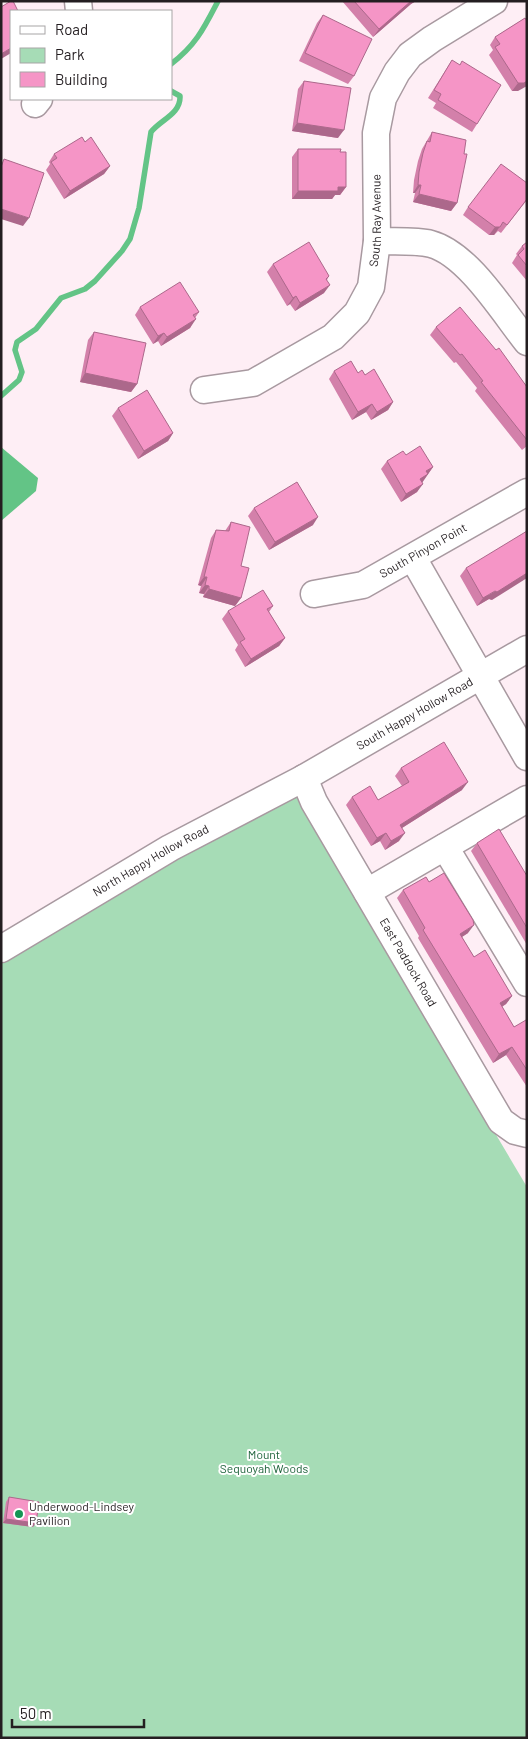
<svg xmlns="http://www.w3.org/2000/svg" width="528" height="1739" viewBox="0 0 528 1739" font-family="Barlow,sans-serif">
  <rect width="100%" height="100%" fill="#feeef5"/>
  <path fill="#a6dcb6" d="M304,778L495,1133L527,1187V1738H1V949Z"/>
  <path fill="#63c486" d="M1,447L38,478L36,491L1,521Z"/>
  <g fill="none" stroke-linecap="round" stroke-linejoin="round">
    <g stroke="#63c486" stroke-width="5.5">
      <path d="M171,64C196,45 204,28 218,1"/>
      <path d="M1,396L19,380L22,372L15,350L17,342L36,329L61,298L85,289L95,281L122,251L130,239L139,208L151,132C160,120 181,114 180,96L171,91"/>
    </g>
    <g stroke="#a899a0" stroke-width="29">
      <g id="minor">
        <path d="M78,1L79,11"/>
        <path d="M35,104L39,99"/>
        <path d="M377,241C394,242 415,240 431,244C468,254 503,312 527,342"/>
        <path id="s1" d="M204,390L253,383L333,337L357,313L371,287L377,241L376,133L383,98L397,72L410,55L432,39L494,1"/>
        <path d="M413,558L527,757"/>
        <path id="s2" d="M314,594L363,585L527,492"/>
        <path id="s3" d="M304,778L314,802L501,1121L515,1131L527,1134"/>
        <path d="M445,847L527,983"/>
        <path d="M367,892L527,799"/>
        <path id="s4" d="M1,949L170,848L304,778L527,649"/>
      </g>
    </g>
    <use href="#minor" stroke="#fff" stroke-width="26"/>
  </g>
  <g fill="#d380aa">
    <path d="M342,1H416L411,4L373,37Z"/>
    <path d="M323,15L354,76L348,84L299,61L317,23Z"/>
    <path d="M525,18L518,91H512L489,55L493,50L490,45L495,37Z"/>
    <path d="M452,60L477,124L472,132L433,108L436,103L428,98Z"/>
    <path d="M304,81L338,138L292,131L298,89Z"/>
    <path d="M432,132L464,154L457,203L451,211L413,202L415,193H413L414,180L418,161L422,149Z"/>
    <path d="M85,142L110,166L104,174L64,199L46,170L50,164L49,162L54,154Z"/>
    <path d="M298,149L340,152L346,187L340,195H335L332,199H292V157Z"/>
    <path d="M527,183V200L501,233L498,231L494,235H489L463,215L468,207Z"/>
    <path d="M527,242V281L512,263L517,255L516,254L522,246Z"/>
    <path d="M273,264L329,276L327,280L324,293L295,311L290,304L287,306L267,272Z"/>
    <path d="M140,307L199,312L195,318L190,328L161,346L158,341L153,344L135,315Z"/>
    <path d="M436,327L496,350L527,387V446L522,450L475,391L477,388L456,362L454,363L430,335Z"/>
    <path d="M94,332L137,384L131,392L80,382L88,340Z"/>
    <path d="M334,371L358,373L365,375L393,402L388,410L371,420L366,412L352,420L329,379Z"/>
    <path d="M118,408L173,433L168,441L138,459L112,416Z"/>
    <path d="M406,455L433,467L422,482L417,492L401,502L381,469L387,461Z"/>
    <path d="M254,508L313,525L269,550L248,516Z"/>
    <path d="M231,522L241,566V598L235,606L203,597L204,594L199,593L201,586L198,585L211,538L216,530L225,531Z"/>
    <path d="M466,568L492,600L489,599L477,606L460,576Z"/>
    <path d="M273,606L269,612L285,638L279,646L245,667L235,650L238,645L222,619L228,611Z"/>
    <path d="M401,768L462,790L402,828L399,841L385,850L380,841L371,846L346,805L352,797L378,800L402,786L395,776Z"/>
    <path d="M477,843L527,876V945L471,851Z"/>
    <path d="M429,882L468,933L462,937L474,957L512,996L506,1004L502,1007L514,1027L527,1021V1087L506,1055L493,1063L418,938L419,936L397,898L403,890Z"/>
    <path d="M9,1497L33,1527L3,1523L6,1502Z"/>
  </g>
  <g fill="#ac688b">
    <path d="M411,1H416L411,4L373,37L379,29Z"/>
    <path d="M11,48V53L1,59V54Z"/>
    <path d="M527,81V86L518,91H512L518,83Z"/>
    <path d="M297,123L344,130L338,138L292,131Z"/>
    <path d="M110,166L104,174L64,199L70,191Z"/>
    <path d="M418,185H421L415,193H413Z"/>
    <path d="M338,187H346L340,195H335L332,199H292L298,191Z"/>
    <path d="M419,194L457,203L451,211L413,202Z"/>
    <path d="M1,209L29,218L23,226L1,219Z"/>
    <path d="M503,222L494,235H489L495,227Z"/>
    <path d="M330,285L324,293L295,311L300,303Z"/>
    <path d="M296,296L290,304L287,306L293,298Z"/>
    <path d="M196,319L190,328L161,346L167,337Z"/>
    <path d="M164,333L158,341L153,344L158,336Z"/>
    <path d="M85,373L137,384L131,392L80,382Z"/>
    <path d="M393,402L388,410L371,420L377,412Z"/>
    <path d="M372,404L366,412L352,420L358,412Z"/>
    <path d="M173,433L168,441L138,459L144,451Z"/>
    <path d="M433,467L422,483L415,487L426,471Z"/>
    <path d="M423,484L417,492L401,502L406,494Z"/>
    <path d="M318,517L313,525L269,550L275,542Z"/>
    <path d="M527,573V578L492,600L489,599L477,606L483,598Z"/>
    <path d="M204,577H207L201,586L198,585Z"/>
    <path d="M205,585L209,586L204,594L199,593Z"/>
    <path d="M209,589L241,598L235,606L203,597Z"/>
    <path d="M285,638L279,646L245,667L251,659Z"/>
    <path d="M468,782L462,790L394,833L400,825Z"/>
    <path d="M386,833L380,841L371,846L377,838Z"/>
    <path d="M405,833L399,841L385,850L391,841Z"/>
    <path d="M474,925L468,933L454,942L460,934Z"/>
    <path d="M512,996L506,1004L494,1011L500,1003Z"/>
    <path d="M512,1047L506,1055L493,1063L499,1054Z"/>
    <path d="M6,1519L36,1523L33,1527L3,1523Z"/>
  </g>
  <g fill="#f595c6" stroke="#ac688b">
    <path d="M11,1H13L18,11H11V48L1,54V7Z"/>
    <path d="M354,1H411L379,29Z"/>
    <path d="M323,15L372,39L354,76L305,53Z"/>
    <path d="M525,18L527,21V81L524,83H518L495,47L500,44L495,37Z"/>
    <path d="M452,60L460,65L462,61L501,85L477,124L438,100L441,94L434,90Z"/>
    <path d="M304,81L351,88L344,130L297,123Z"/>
    <path d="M432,132L466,140L464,154H467L457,203L419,194L421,185H418L419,172L423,153L427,141L430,142Z"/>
    <path d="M82,137L85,142L91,137L110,166L70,191L51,162L57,158L54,154Z"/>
    <path d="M298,149H341L340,152H346V187H338V191H298Z"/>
    <path d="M4,159L44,173L29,218L1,209V167Z"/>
    <path d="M501,164L527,183V199L507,225L503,222L500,227H495L468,207Z"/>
    <path d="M309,242L329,276L326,279L330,285L300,303L296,296L293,298L273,264Z"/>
    <path d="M527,242V266L518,255L524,249L522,246Z"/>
    <path d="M180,282L199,312L193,315L196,319L167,337L164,333L158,336L140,307Z"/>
    <path d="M460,307L496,350L499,348L527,387V440L481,382L483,381L462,354L460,355L436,327Z"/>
    <path d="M94,332L146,343L137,384L85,373Z"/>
    <path d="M351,361L358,373L362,370L365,375L374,369L393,402L377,412L372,404L358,412L334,371Z"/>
    <path d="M147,390L173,433L144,451L118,408Z"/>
    <path d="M420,446L433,467L426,471L428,474L420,479L423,484L406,494L387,461L403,451L406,455Z"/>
    <path d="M297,482L318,517L275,542L254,508Z"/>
    <path d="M231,522L250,527L241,566L249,568L241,598L209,589V586L205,585L207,577H204L216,530L229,531Z"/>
    <path d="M527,531V573L497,592L495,591L483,598L466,568Z"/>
    <path d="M263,590L273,606L267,609L285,638L251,659L240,642L245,639L228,611Z"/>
    <path d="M444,742L468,782L400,825L405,833L391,841L386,833L377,838L352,797L370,786L378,800L409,782L401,768Z"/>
    <path d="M499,829L527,876V928L477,843Z"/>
    <path d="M444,873L473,920L474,925L460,934L474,957L485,950L512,996L500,1003L514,1027L526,1020L527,1021V1070L512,1047L499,1054L423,930L425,928L403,890L426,877L429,882Z"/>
    <path d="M9,1497L39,1502L36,1523L6,1519Z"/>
  </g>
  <circle fill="#149554" stroke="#fff" stroke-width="2" cx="19" cy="1514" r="5"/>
  <g text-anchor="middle" stroke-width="4" stroke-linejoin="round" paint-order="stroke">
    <g font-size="12" fill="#241e21" stroke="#fff">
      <text dy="4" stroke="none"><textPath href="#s1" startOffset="272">South Ray Avenue</textPath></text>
      <text dy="4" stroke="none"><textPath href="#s2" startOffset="119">South Pinyon Point</textPath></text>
      <text dy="4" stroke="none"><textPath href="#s4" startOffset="476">South Happy Hollow Road</textPath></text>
      <text dy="4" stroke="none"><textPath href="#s4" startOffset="174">North Happy Hollow Road</textPath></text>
      <text dy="4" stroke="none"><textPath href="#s3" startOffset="212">East Paddock Road</textPath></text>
    </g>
    <g font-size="12" fill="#1e633b" stroke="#fff">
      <text x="264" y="1459">Mount<tspan x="264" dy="14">Sequoyah Woods</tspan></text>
    </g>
    <g font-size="12" fill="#241e21" stroke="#fff" text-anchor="start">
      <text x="29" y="1511">Underwood-Lindsey<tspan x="29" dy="14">Pavilion</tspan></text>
    </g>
  </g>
  <rect width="528" height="1739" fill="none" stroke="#241e21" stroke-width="5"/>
  <rect x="10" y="10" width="162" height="90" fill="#ffffff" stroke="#a7a5a6"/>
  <rect x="20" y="26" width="25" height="8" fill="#ffffff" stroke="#a7a5a6"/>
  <text x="55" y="35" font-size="15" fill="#241e21">Road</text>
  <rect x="20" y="48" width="25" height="15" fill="#a6dcb6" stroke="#a7a5a6"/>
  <text x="55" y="60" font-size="15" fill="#241e21">Park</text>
  <rect x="20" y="72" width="25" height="15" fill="#f595c6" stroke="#a7a5a6"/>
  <text x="55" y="85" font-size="15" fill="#241e21">Building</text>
  <path d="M12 1719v8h132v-8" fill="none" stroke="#241e21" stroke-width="2.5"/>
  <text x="20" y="1719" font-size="15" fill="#241e21" stroke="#ffffff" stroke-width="4" paint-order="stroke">50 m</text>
</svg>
